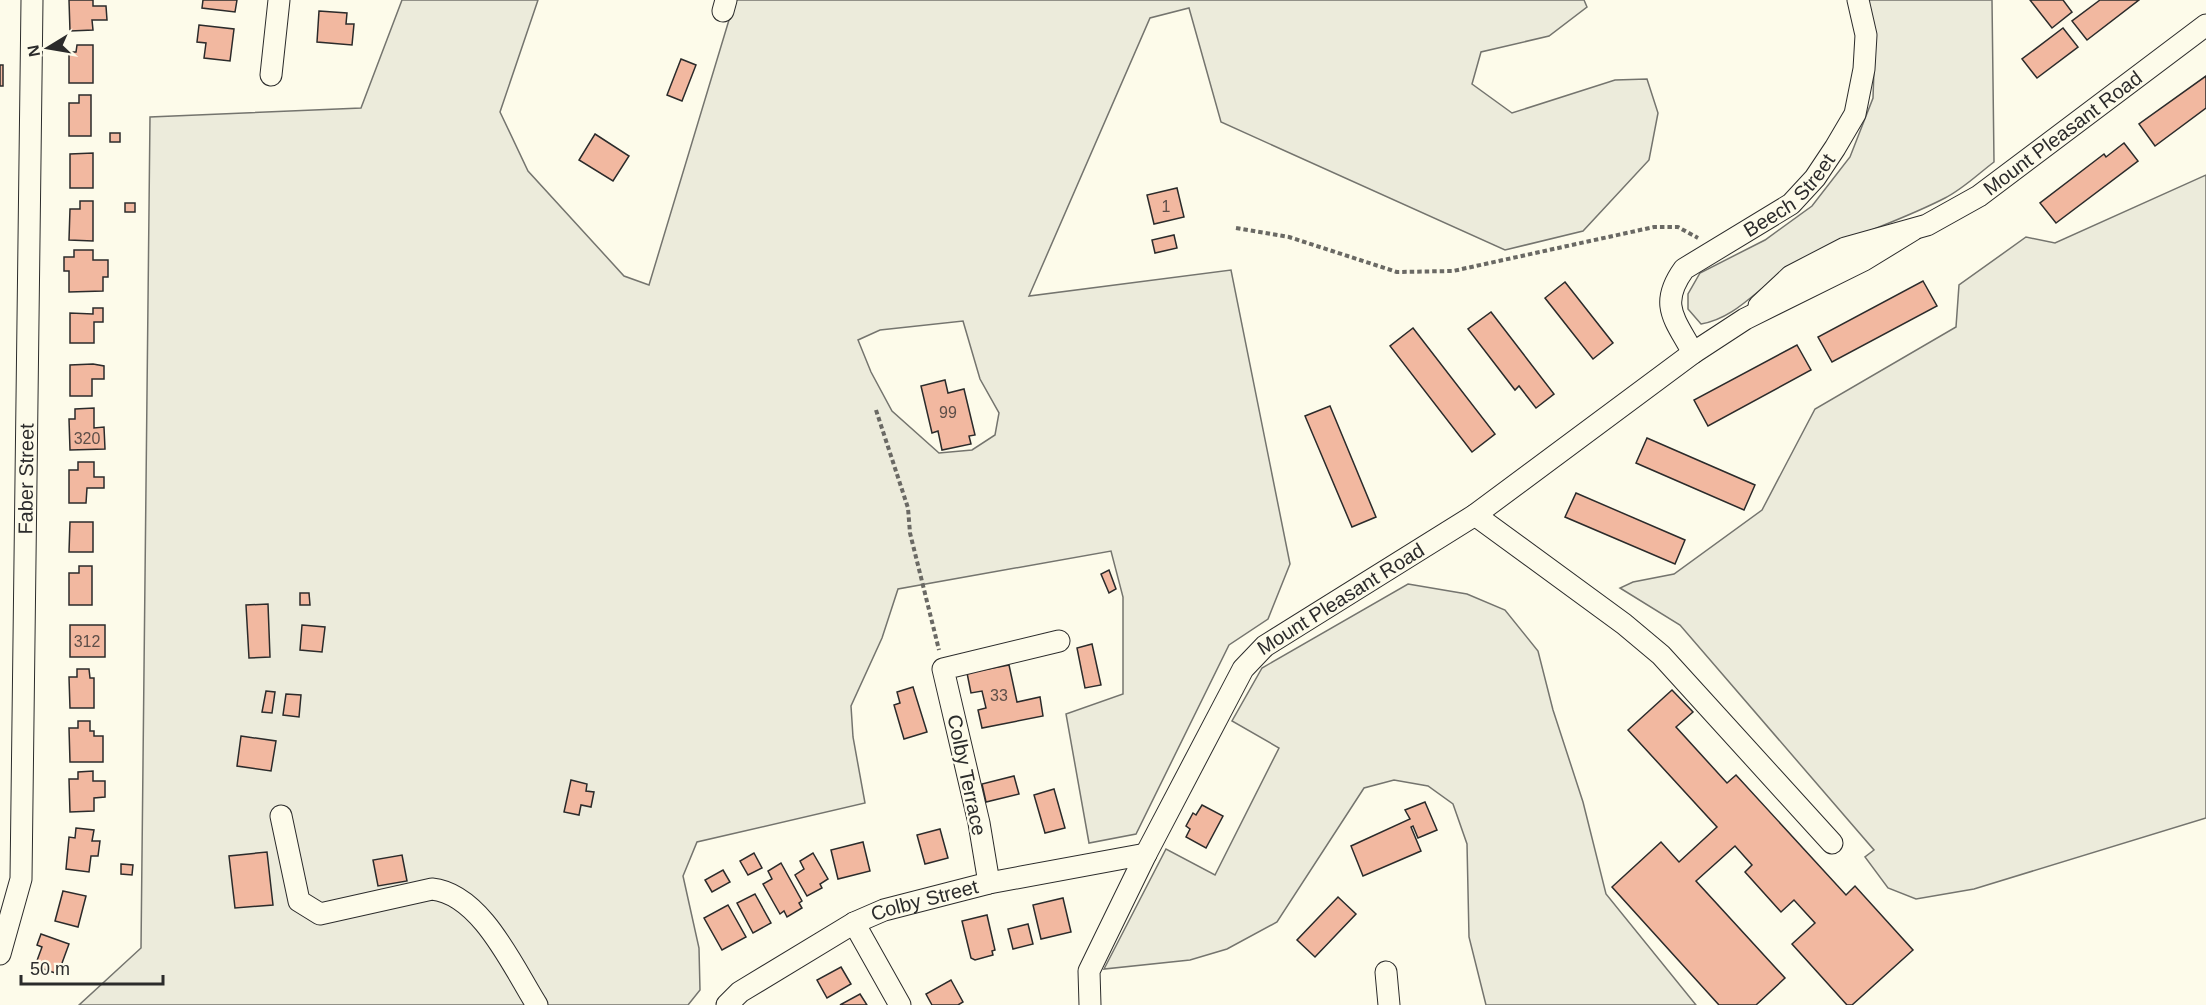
<svg xmlns="http://www.w3.org/2000/svg" width="2206" height="1005" viewBox="0 0 2206 1005" font-family="Arial,sans-serif">
  <rect width="100%" height="100%" fill="#fdfbea"/>
  <g fill="#ecebdb" stroke="#74746e" stroke-width="1.5" fill-rule="evenodd">
    <path d="M402,0H538L500,112L528,171L624,276L649,285L735,0H1584L1587,7L1549,36L1481,52L1472,84L1512,113L1615,80L1647,79L1658,113L1649,160L1583,231L1505,250L1221,122L1189,8L1150,18L1029,296L1231,270L1290,564L1268,619L1229,645L1136,834L1089,843L1066,714L1123,694V597L1111,551L898,589L882,638L851,706L853,737L865,803L697,842L683,876L699,948L700,990L688,1005H79L141,948L150,117L361,108ZM963,321L980,379L999,413L995,435L972,450L939,453L892,411L871,372L858,340L880,330Z"/>
    <path d="M1866,0H1992L1994,162C1978,174 1963,189 1945,198C1895,224 1839,239 1790,268C1759,286 1737,318 1701,324L1688,309V294L1700,273L1765,240L1812,206L1850,157L1873,98L1875,41Z"/>
    <path d="M2206,175V818L1974,889L1916,899L1888,888L1865,857L1874,850L1680,625L1620,588L1633,582L1674,574L1762,510L1815,409L1956,327L1959,285L2026,237L2055,243Z"/>
    <path d="M1408,584L1467,594L1505,610L1538,651L1553,710L1583,802L1606,894L1696,1005H1486L1469,937L1467,844L1453,804L1428,786L1394,780L1364,788L1277,922L1227,949L1190,960L1104,969L1166,849L1215,875L1279,748L1232,721L1262,668Z"/>
  </g>
  <g fill="#f2b8a0" stroke="#2b2b2b" stroke-width="1.5">
    <path d="M69,0H93V6H106L107,20H92L93,30L70,31Z"/>
    <path d="M203,0H237L235,12L202,8Z"/>
    <path d="M2030,0H2063L2072,12L2052,28Z"/>
    <path d="M2100,0H2139L2087,40L2072,21Z"/>
    <path d="M319,11L347,13L346,24H354L352,45L317,42Z"/>
    <path d="M199,25L234,29L230,61L204,58L206,43L197,42Z"/>
    <path d="M2063,28L2078,47L2037,78L2022,59Z"/>
    <path d="M77,45H93V83H69V52H76Z"/>
    <path d="M681,59L696,65L682,101L667,95Z"/>
    <rect x="0" y="65" width="3" height="21"/>
    <path d="M2206,76V108L2155,146L2139,124Z"/>
    <path d="M79,95H91V136H69V103H79Z"/>
    <rect x="110" y="133" width="10" height="9"/>
    <path d="M595,134L629,156L613,181L579,160Z"/>
    <path d="M2124,143L2138,161L2056,223L2040,203L2104,154L2106,157Z"/>
    <path d="M93,153V188H70V154Z"/>
    <path d="M1177,188L1184,217L1154,224L1147,195Z"/>
    <path d="M80,201H93V241L69,240L70,209H80Z"/>
    <rect x="125" y="203" width="10" height="9"/>
    <path d="M1174,235L1177,248L1155,253L1152,240Z"/>
    <path d="M74,250H93V260H108V277H103V291L69,292V271H64V257H74Z"/>
    <path d="M1923,281L1937,306L1832,362L1818,337Z"/>
    <path d="M1565,282L1613,343L1593,359L1545,298Z"/>
    <path d="M93,308H103V322H94V343H70V313L93,314Z"/>
    <path d="M1491,312L1554,394L1536,408L1519,386L1515,390L1468,329Z"/>
    <path d="M1413,328L1495,434L1472,452L1390,346Z"/>
    <path d="M1797,345L1811,370L1708,426L1694,400Z"/>
    <path d="M93,364L104,366V379H92V396H70V365Z"/>
    <path d="M945,380L948,393L964,389L975,435L969,436L971,444L942,450L938,431L932,433L921,386Z"/>
    <path d="M1330,406L1376,517L1352,527L1305,416Z"/>
    <path d="M94,408V428L104,427L105,449L70,450L69,419H75V409Z"/>
    <path d="M1647,438L1755,485L1744,510L1636,463Z"/>
    <path d="M78,462H94V477H104V488H87L86,503H69V470H78Z"/>
    <path d="M1576,493L1685,540L1675,564L1565,517Z"/>
    <path d="M70,522H93V552H69Z"/>
    <path d="M79,566H92V605H69V573H79Z"/>
    <path d="M1109,570L1116,589L1109,593L1101,574Z"/>
    <path d="M300,593H309L310,605H300Z"/>
    <path d="M268,604L270,657L249,658L246,605Z"/>
    <rect x="70" y="625" width="35" height="32"/>
    <path d="M302,625L325,627L322,652L300,650Z"/>
    <path d="M1092,644L1101,685L1085,688L1077,648Z"/>
    <path d="M1009,665L1017,702L1040,697L1043,716L982,728L978,710L986,708L982,691L971,693L967,673Z"/>
    <path d="M77,669H89L90,678H94V708H70L69,677H77Z"/>
    <path d="M913,687L927,732L904,739L894,705L900,703L897,692Z"/>
    <path d="M1672,690L1693,712L1676,727L1727,783L1736,775L1846,895L1855,886L1913,950L1852,1005H1847L1792,944L1815,923L1794,900L1781,912L1745,872L1752,865L1735,846L1696,881L1785,978L1756,1005H1719L1612,887L1661,842L1679,862L1717,827L1628,730Z"/>
    <path d="M266,691L275,692L272,713L262,712Z"/>
    <path d="M286,694L301,695L299,717L283,715Z"/>
    <path d="M78,721H90V731H94V736H103V762H70L69,728H78Z"/>
    <path d="M241,736L276,741L271,771L237,766Z"/>
    <path d="M93,771V781H105V797L94,798V811L70,812L69,779H78V772Z"/>
    <path d="M1014,776L1019,794L986,802L982,784Z"/>
    <path d="M571,780L587,784L586,791L594,792L591,807L581,805L579,815L564,812Z"/>
    <path d="M1054,789L1065,828L1045,833L1034,795Z"/>
    <path d="M1425,802L1437,830L1418,838L1413,826L1411,827L1421,851L1363,876L1351,846L1410,819L1405,810Z"/>
    <path d="M1202,805L1223,816L1206,848L1186,837L1190,829L1186,826L1193,813L1196,815Z"/>
    <path d="M76,828L94,830L92,841H100L98,856H91L89,872L66,869L69,837L75,838Z"/>
    <path d="M940,829L948,858L925,864L917,835Z"/>
    <path d="M863,842L870,871L838,879L831,850Z"/>
    <path d="M267,852L273,905L235,908L229,856Z"/>
    <path d="M754,853L762,868L748,875L740,861Z"/>
    <path d="M813,853L828,879L820,884L822,888L807,896L795,875L804,869L800,861Z"/>
    <path d="M402,855L407,881L378,886L373,860Z"/>
    <path d="M781,863L802,901L799,903L802,908L787,917L784,911L780,914L763,884L772,879L768,871Z"/>
    <path d="M121,864L133,865L132,875L121,874Z"/>
    <path d="M723,870L730,882L712,892L705,880Z"/>
    <path d="M63,891L86,896L78,927L55,921Z"/>
    <path d="M755,894L771,923L753,933L737,903Z"/>
    <path d="M1338,897L1356,914L1315,957L1297,940Z"/>
    <path d="M1063,898L1071,932L1041,939L1033,905Z"/>
    <path d="M728,905L746,937L722,950L704,918Z"/>
    <path d="M987,915L995,950L992,951L993,955L975,960L971,958L962,921Z"/>
    <path d="M1028,924L1033,944L1013,949L1008,929Z"/>
    <path d="M41,934L69,944L58,974L35,966L42,947L37,945Z"/>
    <path d="M841,967L851,984L827,998L817,980Z"/>
    <path d="M951,980L963,1002L958,1005H932L926,994Z"/>
    <path d="M860,994L867,1005H840Z"/>
  </g>
  <g fill="none" stroke-linecap="round" stroke-linejoin="round">
    <g stroke="#2b2b2b" stroke-width="23">
      <g id="minor">
        <path d="M723,11L726,0"/>
        <path d="M271,75L279,0"/>
        <path id="s1" d="M1759,306L1791,276L1845,248L1927,225L1979,196L2206,25"/>
        <path id="s2" d="M1693,353C1675,319 1658,305 1684,269L1791,204L1815,178L1835,148L1855,114L1864,69L1866,35L1858,0"/>
        <path d="M1475,515L1624,624L1661,655L1832,843"/>
        <path d="M281,816L299,901L320,914L432,889C481,894 513,967 537,1005"/>
        <path d="M989,883L979,823L943,669L1059,641"/>
        <path d="M854,923L900,1005"/>
        <path id="s3" d="M0,954L21,879L32,0"/>
        <path d="M1386,972L1389,1005"/>
        <path id="s4" d="M727,1005L740,992L854,923L884,910L989,883L1146,854"/>
        <path id="s5" d="M1090,1005L1089,971L1146,854L1243,669L1265,646L1475,515L1693,353L1745,319L1864,260L1913,230"/>
      </g>
    </g>
    <g stroke="#6a6964" stroke-width="4" stroke-dasharray="4.5 3" stroke-linecap="butt">
      <path d="M1236,228L1289,237L1397,272L1453,271L1654,227H1678L1698,238"/>
      <path d="M876,410L908,508L910,533L939,650"/>
    </g>
    <use href="#minor" stroke="#fdfbea" stroke-width="21"/>
  </g>
  <g text-anchor="middle" stroke-width="4.5" stroke-linejoin="round" paint-order="stroke">
    <g font-size="16" fill="#5d4e48">
      <text x="1166" y="212">1</text>
      <text x="948" y="418">99</text>
      <text x="87" y="444">320</text>
      <text x="87" y="647">312</text>
      <text x="999" y="701">33</text>
    </g>
    <g font-size="20" fill="#2b2b2b" stroke="#fdfbea">
      <text dy="7" stroke="none"><textPath href="#s1" startOffset="354">Mount Pleasant Road</textPath></text>
      <text dy="7" stroke="none"><textPath href="#s2" startOffset="222">Beech Street</textPath></text>
      <text dy="7" stroke="none"><textPath href="#s3" startOffset="478">Faber Street</textPath></text>
      <text dy="7" stroke="none"><textPath href="#s5" startOffset="494">Mount Pleasant Road</textPath></text>
      <text transform="translate(967 775) rotate(78)" y="7">Colby Terrace</text>
      <text dy="7" stroke="none"><textPath href="#s4" startOffset="226">Colby Street</textPath></text>
    </g>
  </g>
  <g transform="translate(48 48) rotate(259)" stroke="#fdfbea" stroke-width="4.5" paint-order="stroke">
  <path d="M0-4.5L10 22L0 15L-10 22Z" fill="#2b2b2b"/>
  <text y="-9" font-size="16" font-weight="bold" text-anchor="middle" fill="#2b2b2b">N</text>
  </g>
  <path d="M21 975v9h142v-9" fill="none" stroke="#2b2b2b" stroke-width="3"/>
  <text x="30" y="975" font-size="18" fill="#2b2b2b" stroke="#fdfbea" stroke-width="4.5" paint-order="stroke">50 m</text>
</svg>
